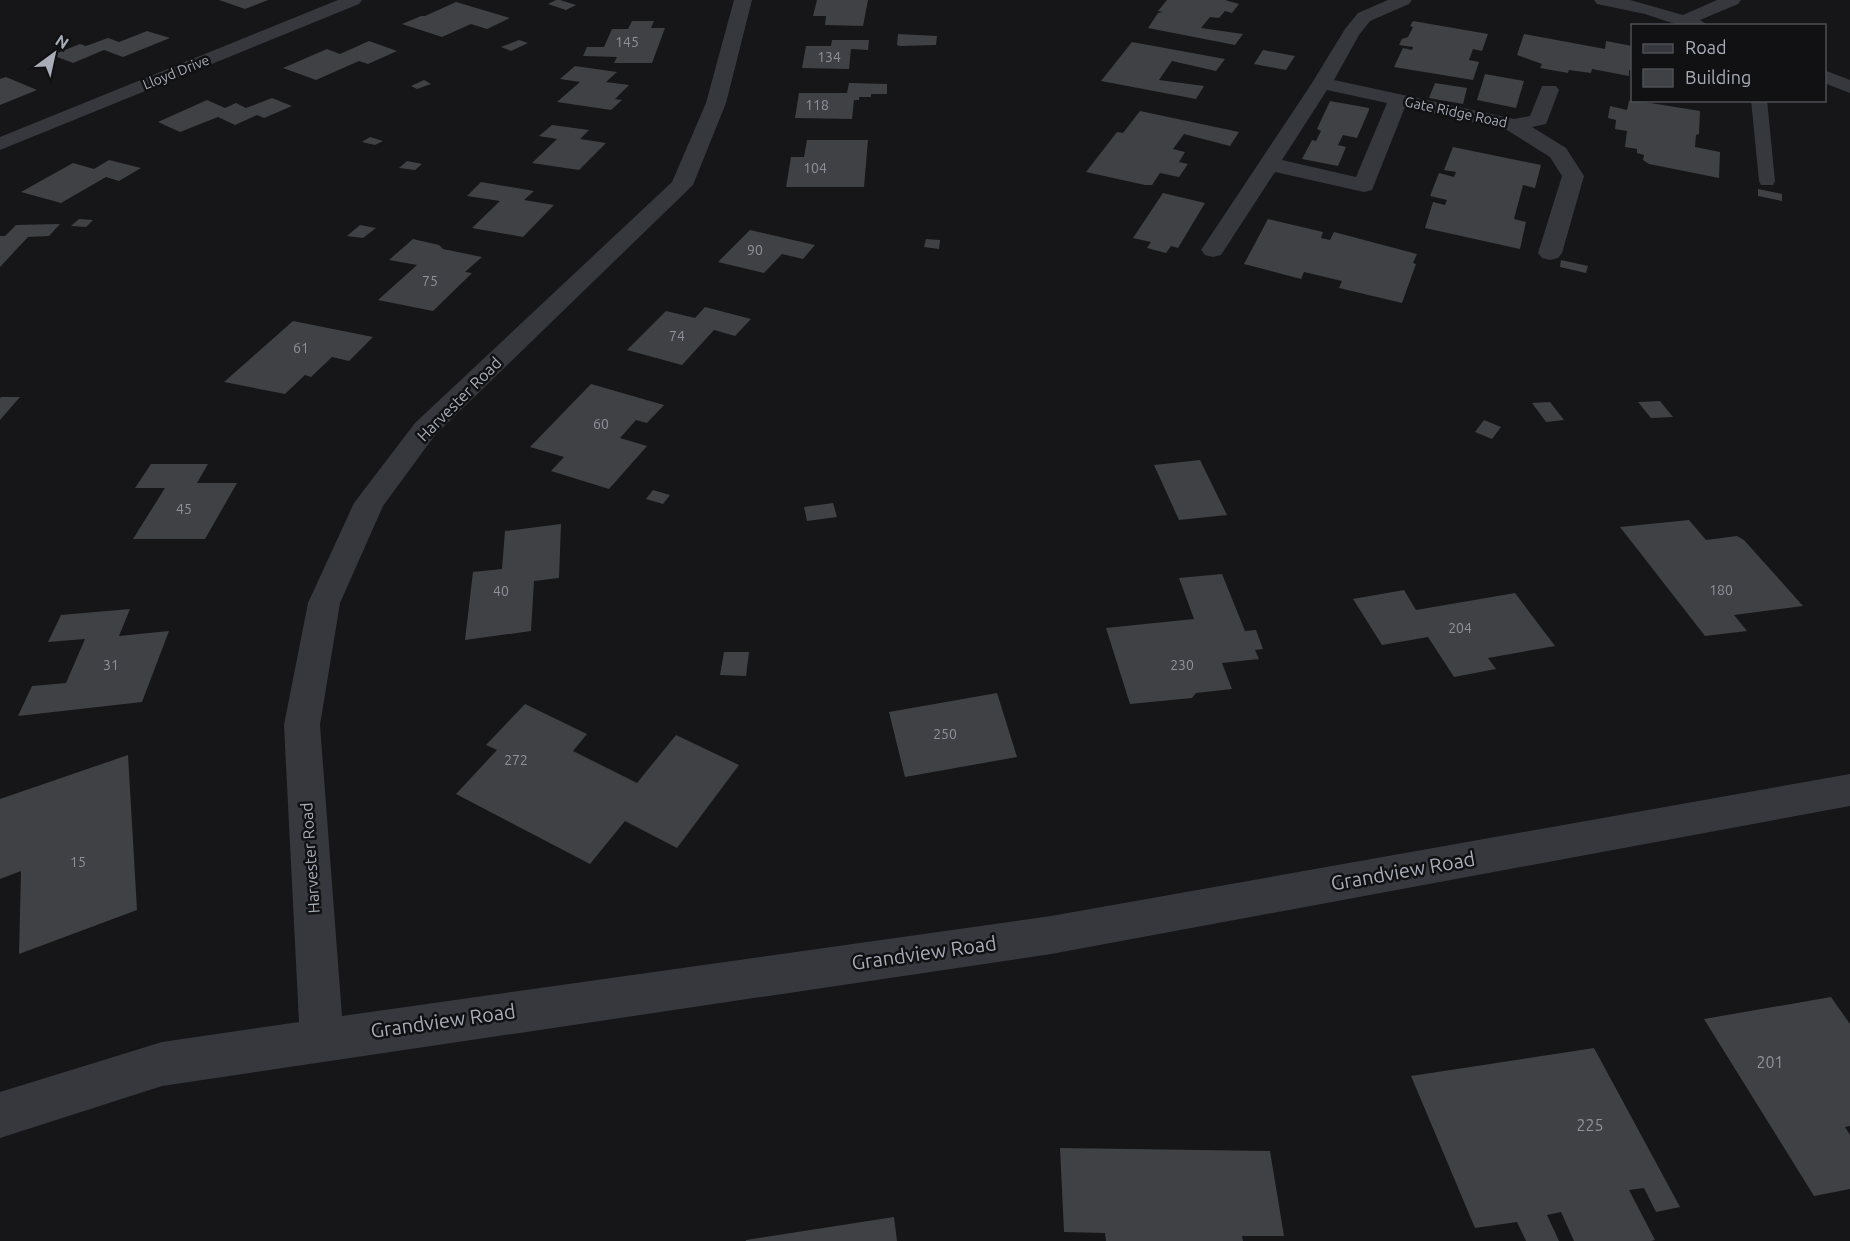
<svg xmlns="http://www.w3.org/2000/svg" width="1850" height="1241" viewBox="0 0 1850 1241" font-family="Ubuntu,sans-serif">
  <rect width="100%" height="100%" fill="#161618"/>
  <g fill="#404145">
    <path d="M219,0H268L245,9Z"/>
    <path d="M556,0H560L576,5L566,10L548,4Z"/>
    <path d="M817,0H868L863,26L825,25L826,16H813Z"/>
    <path d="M1167,0H1225L1239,4L1232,13L1225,11L1219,18L1210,17L1201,28L1243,34L1235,45L1148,28L1158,13L1163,12L1158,11Z"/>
    <path d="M456,2L510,18L487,29L471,24L442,37L402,24L421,16H425Z"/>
    <path d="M632,21H654L651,28H665L652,63H614L617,57L583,56L587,47H604L612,29H628Z"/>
    <path d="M1413,21L1488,34L1482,51L1473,49L1469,60L1479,62L1473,80L1394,67L1403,48L1412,50L1413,47L1399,45L1402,39L1408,37L1413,27L1410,26Z"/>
    <path d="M147,31L170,38L123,57L104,50L73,63L52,55L80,44L86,46L108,38L119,42Z"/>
    <path d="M898,34L937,36L936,45L900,46L897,45Z"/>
    <path d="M1524,34L1605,49L1606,41L1632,46V71L1629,70V76L1592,69L1591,73L1569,70L1568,73L1540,68L1542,64L1517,55Z"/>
    <path d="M519,40L528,43L511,51L501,47Z"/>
    <path d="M832,40H869L868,50L851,49L849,69L802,68L806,46H831Z"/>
    <path d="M369,41L397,51L368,64L359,61L316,80L283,68L327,49L340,54Z"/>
    <path d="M1132,42L1225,59L1216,71L1172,61L1159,80L1204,86L1196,99L1101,81Z"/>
    <path d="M1263,50L1295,56L1286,70L1254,64Z"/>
    <path d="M575,66L617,72L606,82L629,85L615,99L622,100L611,110L557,102L580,82L560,79Z"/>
    <path d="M1485,74L1524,81L1516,108L1477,100Z"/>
    <path d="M6,77L37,90L0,105V79Z"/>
    <path d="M424,80L431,84L417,89L411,86Z"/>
    <path d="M849,83L887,84V94H871V97H859V100H854L852,119L795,118L799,93H847Z"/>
    <path d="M1435,83L1467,88L1463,104L1429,98Z"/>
    <path d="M272,98L292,106L264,118L257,115L235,125L218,117L180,132L158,122L207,100L225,108L236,103L246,108Z"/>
    <path d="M1632,100L1700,111L1699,134L1696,135L1695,147L1720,152L1719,178L1649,164L1643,160L1644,155L1637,153V149L1625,147L1627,131L1615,129L1616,120L1608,118L1610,106L1627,110L1629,101Z"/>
    <path d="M1330,101L1369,108V110L1357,138L1343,135L1338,145L1346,147L1338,166L1302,159L1312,140L1316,141L1321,131L1317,129Z"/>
    <path d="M1140,111L1239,132L1230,146L1184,134L1173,149L1185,152L1179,162L1188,164L1179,177L1160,173L1152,185H1145L1086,172L1117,132L1123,133Z"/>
    <path d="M552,125L589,130L580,139L606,143L579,170L532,163L557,139L539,136Z"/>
    <path d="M370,137L383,141L375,145L362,142Z"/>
    <path d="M807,140H868L864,187H786L791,157H804Z"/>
    <path d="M1453,147L1541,165L1535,188L1523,185L1514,219L1526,222L1520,249L1425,228L1433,202L1445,205L1447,200L1430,196L1439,173L1454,177L1456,172L1444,170Z"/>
    <path d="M109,160L141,168L119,181L106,177L61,203L21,192L73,163L94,169Z"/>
    <path d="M407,161L422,164L415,170L399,168Z"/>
    <path d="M481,182L534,191L524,200L554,205L523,237L472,228L500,201L467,196Z"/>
    <path d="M1758,189L1782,194V201L1758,196Z"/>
    <path d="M1163,193L1205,203L1178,248L1171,246L1166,253L1147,248L1151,242L1133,238Z"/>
    <path d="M79,219L93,220L86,227L71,226Z"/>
    <path d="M1268,219L1323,232L1321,238L1330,240L1334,232L1417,254L1413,263L1416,264L1402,303L1339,288L1342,281L1304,272L1301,279L1244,264Z"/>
    <path d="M60,224L49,236L28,237L0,267V236H5L16,225Z"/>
    <path d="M360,225L376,228L363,238L347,236Z"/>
    <path d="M750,230L815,245L803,259L782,254L764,273L718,262Z"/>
    <path d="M413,239L439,245L443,249L482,257L465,272L472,273L433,311L378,300L417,265L389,260Z"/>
    <path d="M926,239L940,240L939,249L924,247Z"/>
    <path d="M1561,260L1588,266L1586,273L1560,267Z"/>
    <path d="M705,307L751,319L735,336L714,330L682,365L627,350L666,311L695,318Z"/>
    <path d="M293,321L373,337L349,361L332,357L311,377L305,375L285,394L224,382Z"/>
    <path d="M591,384L664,405L647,423L636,420L620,438L647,446L609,489L551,471L564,457L530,447Z"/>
    <path d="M1,397H20L0,420V398Z"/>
    <path d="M1660,401L1673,417L1651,418L1638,402Z"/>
    <path d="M1550,402L1564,420L1546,422L1532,403Z"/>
    <path d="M1484,420L1501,427L1492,439L1475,432Z"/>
    <path d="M1200,460L1227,515L1179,520L1154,465Z"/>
    <path d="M151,464H208L197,483H237L205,539H133L165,488H135Z"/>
    <path d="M653,490L670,495L663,504L646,499Z"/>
    <path d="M833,503L837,517L807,521L804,507Z"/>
    <path d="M1689,520L1706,540L1737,536L1744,540L1803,606L1734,615L1747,631L1705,636L1620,527Z"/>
    <path d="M561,524L559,578L534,581L531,631L465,640L473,572L502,569L505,531Z"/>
    <path d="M1222,574L1245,631L1256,630L1263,649L1255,650L1259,659L1222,663L1232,689L1196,693L1192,698L1130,704L1106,628L1194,619L1179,578Z"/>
    <path d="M1404,590L1416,610L1515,593L1555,646L1488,658L1496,669L1454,677L1428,637L1382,645L1353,599Z"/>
    <path d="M130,609L119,636L169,631L142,702L18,716L32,686L66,683L85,639L48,642L61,615Z"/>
    <path d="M724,652H749L746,676L720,675Z"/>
    <path d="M997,693L1017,757L905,777L889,712Z"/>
    <path d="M525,704L587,734L573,751L637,783L676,735L739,765L677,848L625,821L590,864L456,794L497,750L486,745Z"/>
    <path d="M128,755L137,910L19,954L21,871L0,879V799Z"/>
    <path d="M1831,997L1850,1024V1126L1845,1127L1850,1135V1189L1814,1196L1704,1019Z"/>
    <path d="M1594,1048L1680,1207L1656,1212L1644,1188L1629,1190L1655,1240L1651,1241H1574L1561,1212L1547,1215L1559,1241H1526L1517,1222L1475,1228L1411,1076Z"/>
    <path d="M1060,1148L1270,1151L1284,1236H1242L1243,1241H1106L1105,1233L1064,1232Z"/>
    <path d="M894,1217L897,1241H746V1240Z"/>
  </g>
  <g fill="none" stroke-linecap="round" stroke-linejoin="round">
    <path fill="#37383d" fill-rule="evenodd" d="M1751,100H1767L1775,181L1773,185H1761L1759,181Z"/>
    <g fill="#37383d" fill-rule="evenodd">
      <path d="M338,0H362L359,4L0,150V137Z"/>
      <path d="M734,0H752L726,103L693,185L435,435L383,506L340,603L320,725L342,1016L1051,916L1850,774V806L1051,954L162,1086L0,1138V1092L162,1042L299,1022L284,725L308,603L354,503L415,423L672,182L706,103Z"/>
      <path d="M1388,0H1412L1409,4L1370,21L1359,35L1334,80L1514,119L1530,116L1542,86H1556L1559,90L1546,124L1532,127L1566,148L1584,176L1562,253L1558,258L1550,260L1542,258L1538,253L1562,176L1550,157L1507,130L1405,107L1372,190L1364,192L1275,172L1221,255L1213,257L1205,255L1201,250L1312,83L1345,29L1358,13ZM1327,90L1387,103L1356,177L1282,160Z"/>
      <path d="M1594,0H1630L1683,15L1717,0H1741L1738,4L1700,20L1709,26H1681L1645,14L1597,4Z"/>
      <path d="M1824,70L1850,80V93L1824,83Z"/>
    </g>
  </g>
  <g text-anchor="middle" stroke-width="5" stroke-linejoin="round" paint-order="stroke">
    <g font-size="14" fill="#8e929b">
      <text x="627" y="47">145</text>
      <text x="829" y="62">134</text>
      <text x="817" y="110">118</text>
      <text x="815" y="173">104</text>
      <text x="755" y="255">90</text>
      <text x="430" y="286">75</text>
      <text x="677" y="341">74</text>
      <text x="301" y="353">61</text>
      <text x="601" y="429">60</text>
      <text x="184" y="514">45</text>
      <text x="1721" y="595">180</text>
      <text x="501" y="596">40</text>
      <text x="1460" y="633">204</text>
      <text x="111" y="670">31</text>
      <text x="1182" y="670">230</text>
      <text x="945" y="739">250</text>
      <text x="516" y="765">272</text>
      <text x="78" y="867">15</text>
    </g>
    <g font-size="14" fill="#a8adb8" stroke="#111113">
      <text transform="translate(176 72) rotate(-22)" y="5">Lloyd Drive</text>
      <text transform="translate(1456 112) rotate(12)" y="5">Gate Ridge Road</text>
    </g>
    <g font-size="16" fill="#a8adb8" stroke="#111113">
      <text transform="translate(459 399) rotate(-45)" y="6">Harvester Road</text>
      <text transform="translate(310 858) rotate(-94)" y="6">Harvester Road</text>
    </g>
    <g font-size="16" fill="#8e929b">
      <text x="1770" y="1068">201</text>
      <text x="1590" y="1131">225</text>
    </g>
    <g font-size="20" fill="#a8adb8" stroke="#111113">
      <text transform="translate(1403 871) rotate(-10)" y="7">Grandview Road</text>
      <text transform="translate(924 953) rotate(-8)" y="7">Grandview Road</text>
      <text transform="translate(443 1021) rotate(-8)" y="7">Grandview Road</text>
    </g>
  </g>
  <rect x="1631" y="24" width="195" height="78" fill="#111113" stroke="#4d4f55" stroke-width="1.5"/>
  <rect x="1643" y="44" width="30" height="9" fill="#37383d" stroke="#4d4f55" stroke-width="1.5"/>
  <text x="1685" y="54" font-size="18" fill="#a8adb8">Road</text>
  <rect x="1643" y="69" width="30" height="18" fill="#404145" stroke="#4d4f55" stroke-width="1.5"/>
  <text x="1685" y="84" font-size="18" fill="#a8adb8">Building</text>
  <g transform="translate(54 54) rotate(33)" stroke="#111113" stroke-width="4.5" paint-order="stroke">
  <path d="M0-4.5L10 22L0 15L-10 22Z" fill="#a8adb8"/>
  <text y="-9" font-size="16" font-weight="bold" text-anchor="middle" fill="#a8adb8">N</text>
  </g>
</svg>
